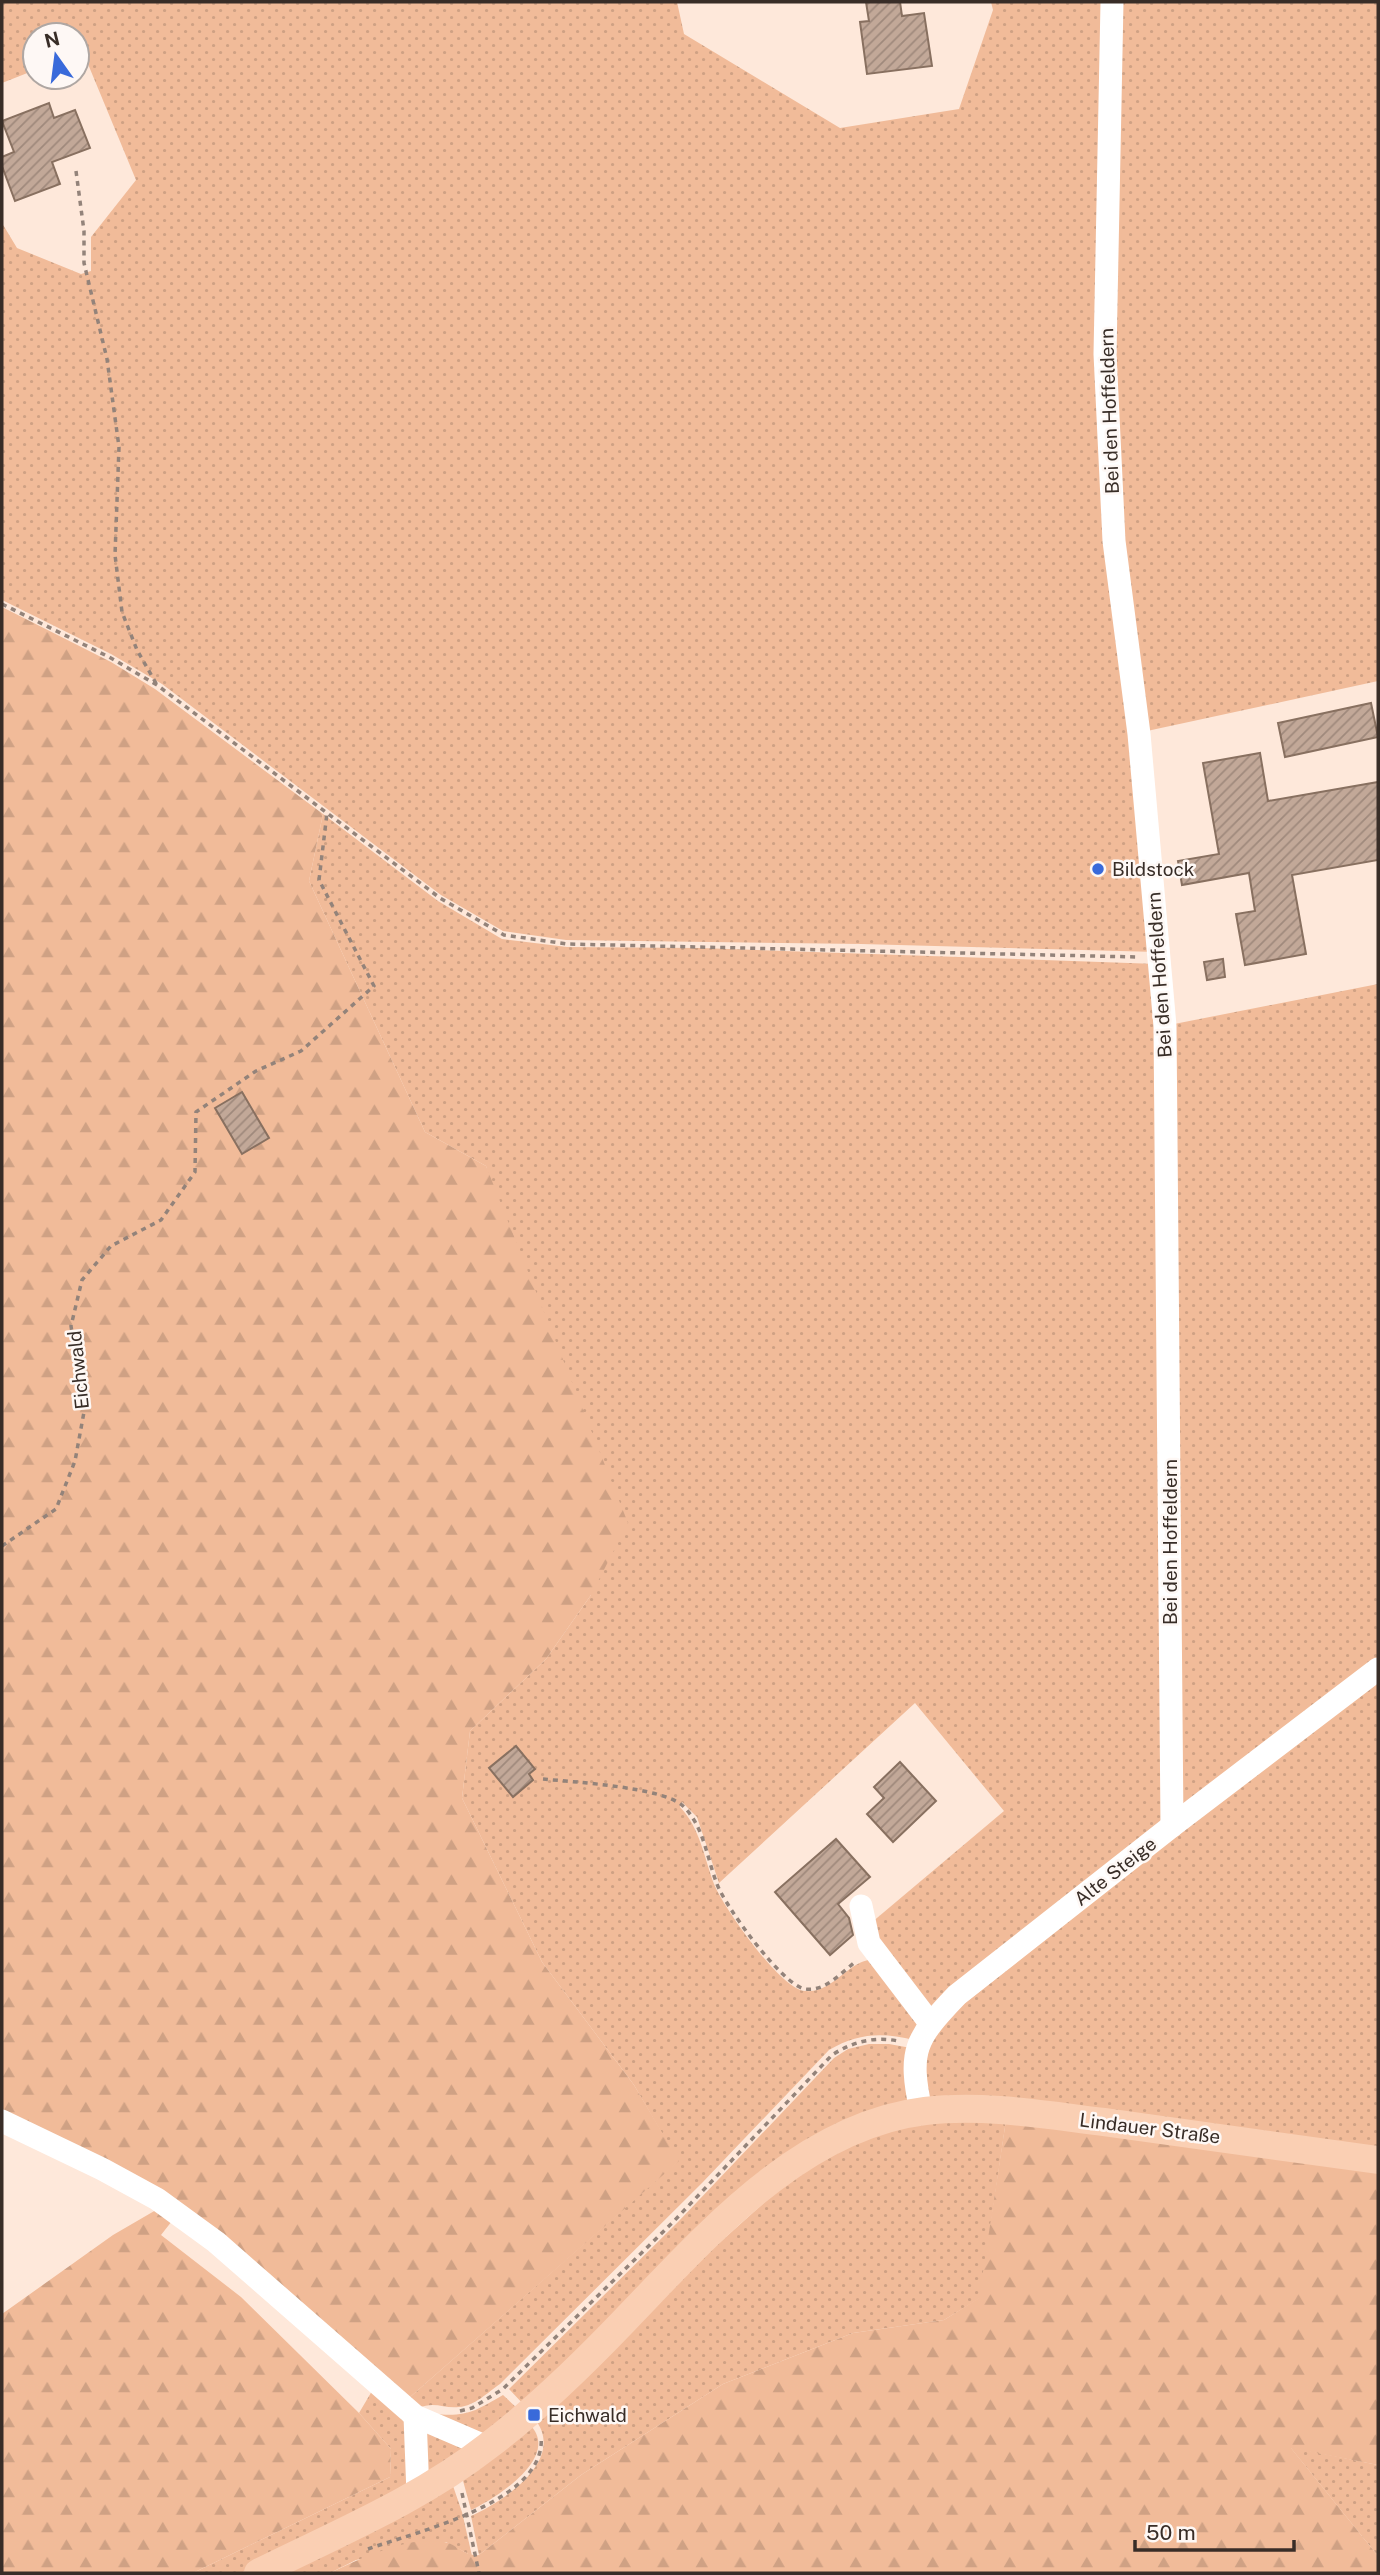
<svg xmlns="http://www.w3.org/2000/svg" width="1380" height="2575" viewBox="0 0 1380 2575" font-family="'Public Sans',sans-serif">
  <defs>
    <pattern id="grass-dots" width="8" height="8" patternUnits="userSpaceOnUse" patternTransform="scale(1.75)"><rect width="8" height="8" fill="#f1bb99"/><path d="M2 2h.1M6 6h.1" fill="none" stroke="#cfa184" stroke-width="1.8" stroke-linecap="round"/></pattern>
    <pattern id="forest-firs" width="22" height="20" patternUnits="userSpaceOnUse" patternTransform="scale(1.75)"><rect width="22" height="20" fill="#f1bb99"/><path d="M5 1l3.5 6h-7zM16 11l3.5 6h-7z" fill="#cfa184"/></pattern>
    <pattern id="building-hatch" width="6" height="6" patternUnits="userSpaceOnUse" patternTransform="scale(1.75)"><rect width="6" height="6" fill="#c2a898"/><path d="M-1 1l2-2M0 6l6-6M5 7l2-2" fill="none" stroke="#9f897c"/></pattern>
  </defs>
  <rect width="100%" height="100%" fill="#fee8da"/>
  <g fill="url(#grass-dots)">
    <path d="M2,2H677L684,34L840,128L959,109L993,10L991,2H1106L1099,354L1157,952L861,944L566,940L503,931L441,895L162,684L111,654L2,600V223L17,248L81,274L91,271V237L136,180L83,52L77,53V35H35V70L2,83Z"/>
    <path d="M1116,2H1378V681L1147,731L1120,540L1112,354Z"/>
    <path d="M323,814L438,901L502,939L567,947L701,948L1157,964L1166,1824L929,2016L899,1981L871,1923L1004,1811L915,1703L719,1883L697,1817L682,1802L680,1807C700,1828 704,1857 714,1884C723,1907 781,1990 805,1991C826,1993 839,1975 856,1965C862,1961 869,1960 876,1958L925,2023L914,2040C882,2032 858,2033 829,2050L702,2183L500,2384C488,2392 475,2406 459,2407C445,2409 434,2401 419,2408L409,2398L678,2161L634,2085L542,1962L462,1798L470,1731L546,1659L591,1595L486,1166L425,1132L309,881Z"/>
    <path d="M1378,984V1660L1176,1816L1169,1025Z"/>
    <path d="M1378,1675V2152L927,2104L923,2047L935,2027Z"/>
    <path d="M869,2044H889L911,2048L913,2105L816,2140L525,2406L509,2389L678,2222L834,2058L848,2049Z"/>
    <path d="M924,2118L1006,2120L980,2298L944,2320L853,2333L723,2384L581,2475L479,2555L471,2516C504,2501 568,2459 534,2418L627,2326L818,2154Z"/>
    <path d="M372,2391L408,2423L411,2486L241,2573H193L390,2477L391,2449L359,2413Z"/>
    <path d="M503,2395L520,2411L485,2440L434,2414C468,2417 475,2411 503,2395Z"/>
    <path d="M420,2424L473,2448L424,2481Z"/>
    <path d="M529,2424C563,2456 495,2499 471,2510L462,2477Z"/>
    <path d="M1290,2447L1378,2465V2556Z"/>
    <path d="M452,2483L462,2512L472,2556L446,2542L356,2560L330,2573H277Z"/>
  </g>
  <g fill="url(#forest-firs)">
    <path d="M2,607L111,662L155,689L323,814L309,881L425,1132L486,1166L628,1523L591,1595L546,1659L470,1731L462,1798L542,1962L634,2085L679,2161L409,2398L261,2269L2,2112Z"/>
    <path d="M1006,2120L1378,2166V2465L1291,2448L1378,2556V2573H330C361,2558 410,2535 444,2542C457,2544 465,2557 479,2555L581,2475L723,2384L853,2333L944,2320L979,2298Z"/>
    <path d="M156,2210L172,2221L161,2235L241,2297L359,2413L391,2449L390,2477L193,2573H2V2314L113,2235Z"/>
  </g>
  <g fill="url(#building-hatch)" stroke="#887060" stroke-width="2">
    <path d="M866,2H900L902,16L924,13L932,66L867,74L860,22L869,21Z"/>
    <path d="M49,103L54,118L75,110L90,148L52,162L60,184L15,201L2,166V157L14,152L2,121Z"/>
    <path d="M1371,703L1378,737L1285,757L1278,723Z"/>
    <path d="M1260,753L1268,801L1378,782V860L1292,875L1306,954L1245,965L1236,914L1255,911L1249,873L1182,885L1178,861L1219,854L1203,763Z"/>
    <path d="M1223,959L1225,977L1207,980L1204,962Z"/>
    <path d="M242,1092L269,1138L242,1154L215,1108Z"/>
    <path d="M516,1746L535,1769L529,1774L533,1780L513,1797L489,1768Z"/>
    <path d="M900,1762L936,1801L893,1842L867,1814L884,1798L874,1787Z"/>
    <path d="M836,1839L870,1877L838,1904L849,1918L853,1935L830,1955L775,1892Z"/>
  </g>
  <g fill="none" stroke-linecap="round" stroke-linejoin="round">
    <g stroke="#93837a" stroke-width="3.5" stroke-dasharray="5 5" stroke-linecap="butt">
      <path d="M76,171L84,231V263L107,359L119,447L115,555L122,612L137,650L157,685"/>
      <path d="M2,604L109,657L157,685L440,898L504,935L567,944L1137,957"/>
      <path d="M2,1546L56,1509L75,1461L84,1412L71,1326L82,1280L111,1246L161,1220L195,1172L196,1112L256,1071L301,1051L374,986L319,880L327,813"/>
      <path d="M543,1779C573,1782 663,1787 683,1806C704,1826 707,1859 717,1884C725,1906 782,1985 805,1989C825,1992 841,1973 855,1962"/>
      <path d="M460,2411L472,2408L503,2389L674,2221L832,2055C852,2042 874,2036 898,2041"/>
      <path d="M462,2493L479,2573"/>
      <path d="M368,2549C415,2532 548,2502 541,2436"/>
    </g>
    <g stroke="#fff" stroke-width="23">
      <path d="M1112,2L1105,354L1114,541L1139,734L1165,1026L1172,1826"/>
      <path d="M861,1906L869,1943L930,2023"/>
      <path d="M921,2111C908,2050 915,2039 957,1995L1172,1826L1378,1669"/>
      <path d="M2,2121L102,2169L157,2199L216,2242L415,2416L487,2447"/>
      <path d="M415,2416L418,2494"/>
    </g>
    <path stroke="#facfb3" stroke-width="28" d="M258,2573C336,2534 419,2500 488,2446C537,2409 582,2365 625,2320C707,2235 801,2126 925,2111C984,2104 1046,2115 1104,2122C1196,2134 1287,2147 1378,2160"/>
  </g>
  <g fill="#396ada" stroke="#fef8f5" stroke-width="2.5">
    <circle cx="1098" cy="869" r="7"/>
    <rect x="527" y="2408" width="14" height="14" rx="3.5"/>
  </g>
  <g text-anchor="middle" stroke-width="5" stroke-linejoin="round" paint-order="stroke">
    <g font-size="19" fill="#382d27" stroke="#fef8f5">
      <text transform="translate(1109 411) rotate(-92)" y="7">Bei den Hoffeldern</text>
      <text transform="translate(1159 975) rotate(-94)" y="7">Bei den Hoffeldern</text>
      <text transform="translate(78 1370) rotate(-96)" y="7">Eichwald</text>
      <text transform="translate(1170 1542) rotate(-90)" y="7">Bei den Hoffeldern</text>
      <text transform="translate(1115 1871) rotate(-38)" y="7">Alte Steige</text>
      <text transform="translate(1150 2128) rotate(7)" y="7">Lindauer Straße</text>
    </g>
    <g font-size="19" fill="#382d27" stroke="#fef8f5" text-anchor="start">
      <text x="1112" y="876">Bildstock</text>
      <text x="548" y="2422">Eichwald</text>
    </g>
  </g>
  <rect width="1380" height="2575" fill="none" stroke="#382d27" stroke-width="7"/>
  <g transform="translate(56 56) rotate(346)"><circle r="33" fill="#fef8f5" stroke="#afa7a3" stroke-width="2"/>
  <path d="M0-5L12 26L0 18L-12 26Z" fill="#396ada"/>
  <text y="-10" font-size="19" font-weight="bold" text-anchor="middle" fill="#382d27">N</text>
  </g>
  <path d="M1135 2540v10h159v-10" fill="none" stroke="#382d27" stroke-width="3.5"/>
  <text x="1146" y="2540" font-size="21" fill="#382d27" stroke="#fef8f5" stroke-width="5" paint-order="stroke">50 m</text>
</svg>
